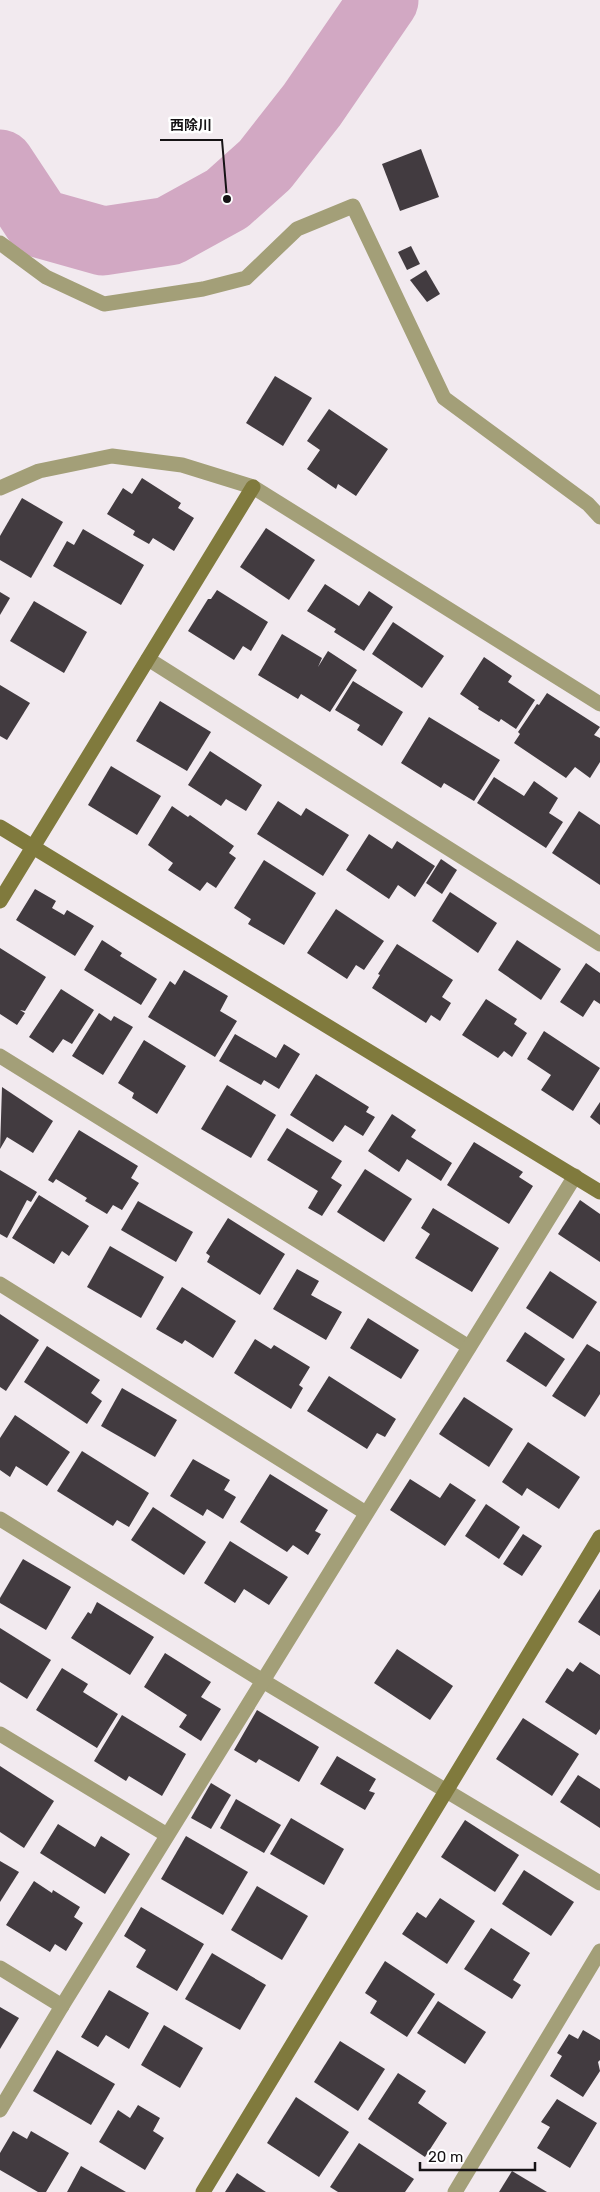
<svg xmlns="http://www.w3.org/2000/svg" width="600" height="2192" viewBox="0 0 600 2192" font-family="Rubik,'Noto Sans JP',sans-serif">
  <rect width="100%" height="100%" fill="#f2eaef"/>
  <g fill="none" stroke-linecap="round" stroke-linejoin="round">
    <path stroke="#d2a8c3" stroke-width="69" d="M0,164L39,223L103,241L169,231L227,199L265,165L312,105L384,0"/>
  </g>
  <g fill="#423b40">
    <path d="M421,149L439,197L400,211L382,164Z"/>
    <path d="M411,246L420,264L407,270L398,252Z"/>
    <path d="M426,270L440,294L427,302L410,280Z"/>
    <path d="M275,376L312,398L283,446L246,423Z"/>
    <path d="M329,409L388,449L356,496L338,484L336,489L307,469L320,450L307,441Z"/>
    <path d="M142,478L181,503L178,508L194,518L174,551L153,538L149,544L133,535L135,531L107,514L123,488L132,494Z"/>
    <path d="M22,498L63,522L31,578L0,560V536Z"/>
    <path d="M266,528L315,560L289,600L240,567Z"/>
    <path d="M83,529L144,565L121,605L53,566L67,541L74,545Z"/>
    <path d="M325,584L359,606L369,591L393,607L364,651L334,632L336,629L307,611Z"/>
    <path d="M217,590L268,622L251,651L243,646L234,660L188,631L208,599H211Z"/>
    <path d="M0,592L10,598L0,615Z"/>
    <path d="M34,601L87,632L64,673L10,641Z"/>
    <path d="M393,622L444,656L422,688L372,654Z"/>
    <path d="M282,634L322,658L318,667L328,651L357,670L330,712L301,694L298,699L258,675Z"/>
    <path d="M484,657L512,676L508,682L535,700L516,729L501,719L499,722L478,709L479,707L460,694Z"/>
    <path d="M353,681L403,712L382,746L357,730L360,725L335,710Z"/>
    <path d="M0,685L30,703L7,740L0,736Z"/>
    <path d="M547,693L600,727L594,735L600,738V762L590,778L575,767L566,778L514,743L520,734L518,732L537,704L539,705Z"/>
    <path d="M160,701L211,732L187,771L136,741Z"/>
    <path d="M429,717L500,760L474,801L444,783L441,788L401,763Z"/>
    <path d="M210,751L262,785L246,811L226,799L221,806L188,785Z"/>
    <path d="M111,766L161,796L137,835L88,805Z"/>
    <path d="M494,777L524,796L534,781L558,798L549,813L563,822L546,848L477,803Z"/>
    <path d="M278,801L301,816L306,808L349,835L323,876L257,834Z"/>
    <path d="M172,806L188,817L190,815L234,846L229,853L236,858L216,888L207,882L200,891L168,870L173,863L148,845Z"/>
    <path d="M579,811L600,825V885L552,853Z"/>
    <path d="M369,834L392,849L397,841L435,866L415,897L398,885L389,899L346,870Z"/>
    <path d="M441,859L457,870L442,894L426,883Z"/>
    <path d="M264,860L316,893L284,945L248,924L251,919L234,908Z"/>
    <path d="M35,889L56,901L52,908L64,915L67,910L94,926L75,956L16,920Z"/>
    <path d="M450,892L497,923L478,953L432,921Z"/>
    <path d="M336,909L384,941L364,970L356,965L347,979L307,953Z"/>
    <path d="M102,940L122,953L120,956L157,979L141,1005L84,970Z"/>
    <path d="M517,940L561,969L541,1000L498,970Z"/>
    <path d="M397,944L453,980L442,997L451,1003L440,1021L431,1015L426,1023L372,988L380,975L378,974Z"/>
    <path d="M0,948L46,977L25,1011L20,1010L25,1013L17,1025L0,1014Z"/>
    <path d="M586,963L600,973V1004L594,1000L583,1017L560,1002Z"/>
    <path d="M184,970L228,996L220,1011L237,1021L215,1057L148,1017L170,981L175,985Z"/>
    <path d="M61,989L94,1010L72,1044L63,1039L53,1053L29,1037Z"/>
    <path d="M486,999L517,1019L514,1024L527,1033L512,1057L504,1051L498,1058L462,1035Z"/>
    <path d="M99,1013L111,1021L114,1016L133,1027L103,1075L72,1056Z"/>
    <path d="M544,1031L600,1068L573,1111L541,1090L551,1075L527,1059Z"/>
    <path d="M235,1034L276,1058L284,1044L300,1054L279,1089L264,1080L261,1085L219,1061Z"/>
    <path d="M144,1040L186,1066L157,1114L132,1098L134,1093L118,1083Z"/>
    <path d="M316,1074L369,1107L366,1112L375,1117L363,1136L345,1125L333,1142L290,1115Z"/>
    <path d="M227,1085L276,1115L251,1158L201,1129Z"/>
    <path d="M2,1087L53,1121L33,1153L7,1137L0,1149Z"/>
    <path d="M600,1102V1125L590,1117Z"/>
    <path d="M392,1114L416,1130L411,1137L452,1163L441,1181L407,1159L399,1172L368,1151Z"/>
    <path d="M287,1128L342,1161L331,1178L342,1185L322,1216L308,1208L318,1191L267,1160Z"/>
    <path d="M79,1130L138,1166L131,1178L139,1183L122,1210L113,1205L107,1214L85,1201L87,1198L56,1179L53,1183L48,1180Z"/>
    <path d="M474,1142L523,1172L519,1177L533,1186L509,1224L447,1185Z"/>
    <path d="M365,1169L412,1199L384,1242L337,1212Z"/>
    <path d="M0,1170L37,1192L31,1202L27,1200L7,1238L0,1234Z"/>
    <path d="M39,1195L89,1226L69,1256L62,1251L54,1264L12,1238Z"/>
    <path d="M580,1200L600,1214V1262L558,1234Z"/>
    <path d="M138,1201L193,1232L176,1262L121,1230Z"/>
    <path d="M433,1208L499,1248L472,1292L415,1258L430,1234L421,1228Z"/>
    <path d="M228,1218L285,1254L260,1295L207,1262L210,1256L206,1253Z"/>
    <path d="M110,1246L164,1277L141,1318L87,1287Z"/>
    <path d="M297,1269L319,1281L311,1295L342,1312L326,1340L273,1309Z"/>
    <path d="M550,1271L597,1302L573,1339L526,1308Z"/>
    <path d="M182,1287L236,1321L213,1358L185,1340L182,1344L156,1329Z"/>
    <path d="M0,1314L39,1340L6,1391L0,1387Z"/>
    <path d="M368,1318L419,1350L401,1379L350,1348Z"/>
    <path d="M525,1332L565,1359L546,1387L506,1361Z"/>
    <path d="M255,1339L271,1349L274,1345L310,1367L299,1385L303,1388L291,1409L234,1373Z"/>
    <path d="M587,1344L600,1352V1394L585,1417L552,1396Z"/>
    <path d="M47,1346L100,1380L91,1393L102,1401L87,1424L24,1382Z"/>
    <path d="M329,1376L396,1419L385,1437L377,1433L367,1449L307,1411Z"/>
    <path d="M122,1388L177,1420L155,1457L101,1426Z"/>
    <path d="M464,1397L513,1429L489,1467L439,1434Z"/>
    <path d="M15,1415L70,1452L47,1486L16,1466L10,1477L0,1470V1438Z"/>
    <path d="M528,1442L580,1477L559,1509L527,1488L522,1496L502,1482Z"/>
    <path d="M82,1451L149,1493L129,1527L117,1520L113,1526L57,1491Z"/>
    <path d="M193,1459L230,1480L224,1490L236,1497L223,1519L207,1509L203,1516L170,1496Z"/>
    <path d="M270,1474L328,1510L315,1531L321,1534L308,1555L293,1545L287,1552L240,1522Z"/>
    <path d="M410,1479L440,1498L450,1483L476,1500L445,1546L390,1510Z"/>
    <path d="M486,1504L520,1527L499,1559L465,1536Z"/>
    <path d="M153,1507L206,1542L184,1575L131,1540Z"/>
    <path d="M523,1534L542,1546L522,1576L503,1564Z"/>
    <path d="M230,1541L288,1577L269,1605L244,1589L235,1603L204,1583Z"/>
    <path d="M23,1559L71,1587L46,1630L0,1603V1598Z"/>
    <path d="M600,1589V1636L578,1622Z"/>
    <path d="M97,1602L154,1637L130,1675L71,1638L88,1612L91,1614Z"/>
    <path d="M0,1628L51,1660L27,1699L0,1682Z"/>
    <path d="M397,1649L453,1686L430,1720L374,1683Z"/>
    <path d="M165,1653L211,1682L201,1697L221,1709L201,1741L179,1727L187,1715L144,1687Z"/>
    <path d="M580,1662L600,1675V1729L596,1735L545,1702L567,1668L573,1672Z"/>
    <path d="M62,1668L88,1684L83,1692L118,1714L97,1748L36,1710Z"/>
    <path d="M257,1710L319,1747L299,1782L259,1759L256,1763L234,1750Z"/>
    <path d="M122,1715L186,1754L162,1796L129,1776L126,1781L94,1761Z"/>
    <path d="M523,1718L579,1754L552,1796L496,1759Z"/>
    <path d="M337,1756L376,1779L369,1791L375,1793L365,1810L320,1784Z"/>
    <path d="M0,1766L54,1801L24,1848L0,1832Z"/>
    <path d="M578,1775L600,1789V1828L560,1802Z"/>
    <path d="M211,1783L231,1795L211,1829L191,1818Z"/>
    <path d="M236,1799L281,1825L264,1853L220,1828Z"/>
    <path d="M291,1818L344,1849L324,1885L270,1854Z"/>
    <path d="M465,1820L519,1855L495,1892L441,1857Z"/>
    <path d="M58,1824L95,1847L101,1836L130,1854L105,1894L40,1853Z"/>
    <path d="M186,1836L248,1872L223,1915L161,1879Z"/>
    <path d="M0,1861L19,1872L0,1902Z"/>
    <path d="M524,1870L574,1902L551,1936L502,1904Z"/>
    <path d="M34,1881L52,1893L53,1890L80,1907L74,1917L83,1923L66,1951L55,1944L50,1952L6,1925Z"/>
    <path d="M257,1886L308,1916L282,1960L231,1930Z"/>
    <path d="M440,1898L475,1921L447,1964L402,1934L417,1912L426,1918Z"/>
    <path d="M141,1907L204,1944L177,1991L136,1967L146,1950L124,1936Z"/>
    <path d="M491,1928L530,1953L513,1980L521,1985L512,1999L464,1969Z"/>
    <path d="M212,1953L266,1985L240,2030L185,1999Z"/>
    <path d="M385,1961L435,1994L407,2037L370,2013L377,2001L365,1993Z"/>
    <path d="M109,1990L149,2013L129,2049L106,2035L98,2047L81,2037Z"/>
    <path d="M438,2001L486,2032L465,2064L417,2033Z"/>
    <path d="M0,2007L19,2018L0,2049Z"/>
    <path d="M164,2025L203,2048L180,2088L141,2065Z"/>
    <path d="M583,2030L600,2040V2060L598,2062L600,2071L583,2097L550,2076L562,2056L557,2053L569,2034L578,2039Z"/>
    <path d="M340,2041L385,2069L358,2111L314,2082Z"/>
    <path d="M57,2050L115,2084L91,2125L33,2091Z"/>
    <path d="M398,2073L426,2091L418,2103L447,2123L425,2157L368,2119Z"/>
    <path d="M296,2097L349,2132L319,2177L267,2143Z"/>
    <path d="M557,2099L597,2123L570,2168L537,2148L550,2127L541,2122Z"/>
    <path d="M138,2105L160,2118L153,2131L164,2138L145,2170L99,2142L118,2110L130,2118Z"/>
    <path d="M13,2131L27,2139L31,2131L69,2153L46,2192H38L0,2170V2153Z"/>
    <path d="M359,2143L414,2179L405,2192H338L330,2187Z"/>
    <path d="M81,2166L126,2192H67Z"/>
    <path d="M512,2171L547,2192H499Z"/>
    <path d="M237,2173L266,2192H225Z"/>
  </g>
  <g fill="none" stroke-linecap="round" stroke-linejoin="round">
    <g stroke="#a39f78" stroke-width="15">
      <path d="M0,243L46,277L104,304L203,289L246,278L297,229L353,206L444,398L588,504L600,517"/>
      <path d="M0,488L39,471L112,456L182,465L253,487L600,704"/>
      <path d="M148,659L600,944"/>
      <path d="M0,1056L469,1347"/>
      <path d="M0,1284L366,1513"/>
      <path d="M0,1519L263,1681L600,1883"/>
      <path d="M0,1734L167,1835"/>
      <path d="M0,1968L62,2006"/>
      <path d="M0,2110L62,2006L575,1176"/>
      <path d="M455,2192L600,1951"/>
    </g>
    <g stroke="#807a3d" stroke-width="15">
      <path d="M0,827L600,1192"/>
      <path d="M0,901L253,487"/>
      <path d="M203,2192L600,1537"/>
    </g>
  </g>
  <path fill="none" stroke="#161315" stroke-width="2" d="M227 199L222 140H160"/>
  <circle fill="#161315" stroke="#fff" stroke-width="2" cx="227" cy="199" r="5"/>
  <g font-size="14" text-anchor="middle" font-weight="bold" fill="#161315" stroke="#fff" stroke-width="5" stroke-linejoin="round" paint-order="stroke">
    <text x="191" y="130">西除川</text>
  </g>
  <path d="M420 2162v8h115v-8" fill="none" stroke="#161315" stroke-width="2.5"/>
  <text x="428" y="2162" font-size="15" fill="#161315" stroke="#ffffff" stroke-width="4" paint-order="stroke">20 m</text>
</svg>
